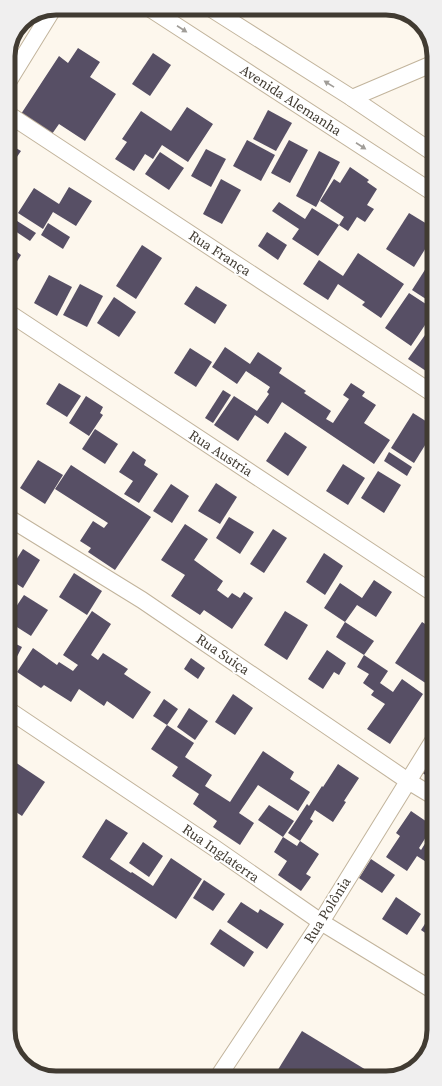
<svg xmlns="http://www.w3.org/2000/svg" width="442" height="1086" viewBox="0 0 442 1086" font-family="'Source Serif 4',serif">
  <rect width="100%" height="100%" fill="#fdf7ed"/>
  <g fill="#574f65">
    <path d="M78,48L100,62L90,77L116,94L85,141L59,124L52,134L21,114L59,56L68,63Z"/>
    <path d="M153,53L171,65L150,96L132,84Z"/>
    <path d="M187,107L213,124L188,162L162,145L153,159L145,154L134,171L115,159L127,142L122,139L141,111L171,131Z"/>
    <path d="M268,110L292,123L276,151L253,139Z"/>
    <path d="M247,140L275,155L261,181L233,166Z"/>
    <path d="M289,140L308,150L290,183L271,173Z"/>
    <path d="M9,144L21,151L8,170V145Z"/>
    <path d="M206,149L226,159L211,187L191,176Z"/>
    <path d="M319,151L340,162L316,207L296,196Z"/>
    <path d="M160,152L184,168L169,190L145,174Z"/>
    <path d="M350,167L369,180L367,182L377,189L367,205L374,209L365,222L357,217L348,231L339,225L344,217L320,201L334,179L340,183Z"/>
    <path d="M221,179L241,190L222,224L203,214Z"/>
    <path d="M69,187L92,201L76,226L53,212L43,229L18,213L34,188L59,204Z"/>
    <path d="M279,202L305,219L312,208L339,225L318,256L292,239L299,229L272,211Z"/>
    <path d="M409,213L432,227V238L414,267L386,249Z"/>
    <path d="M14,219L36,233L30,241L9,227Z"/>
    <path d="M48,223L70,237L63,249L41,235Z"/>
    <path d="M267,232L287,245L278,260L258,246Z"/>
    <path d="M142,245L162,258L136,299L116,286Z"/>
    <path d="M9,246L21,255L9,274Z"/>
    <path d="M358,253L404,284L381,318L362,305L365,302L338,284L328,300L303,284L319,260L343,276Z"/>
    <path d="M430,262L432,264V303L412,290Z"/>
    <path d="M49,275L72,287L57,316L34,303Z"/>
    <path d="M80,284L103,296L87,327L63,315Z"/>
    <path d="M196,286L227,305L215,324L184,304Z"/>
    <path d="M409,293L432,308V321L429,319L411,346L385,328Z"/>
    <path d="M114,297L136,312L119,337L97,323Z"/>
    <path d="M425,335L432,340V375L408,359Z"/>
    <path d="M225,347L250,364L258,352L282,368L279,373L306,391L304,393L331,411L326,419L333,423L349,399L343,395L351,383L365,392L362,396L376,405L364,423L390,440L374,464L282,402L268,424L255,415L238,441L214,425L234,396L257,411L269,394L267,392L270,387L246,371L237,384L212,367Z"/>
    <path d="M190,348L212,362L196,387L174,373Z"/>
    <path d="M59,383L81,396L67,417L46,404Z"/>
    <path d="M223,390L231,395L213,423L205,418Z"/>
    <path d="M86,396L103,407L100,413L103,415L89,436L69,423Z"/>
    <path d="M413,413L432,425V434L414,463L391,448Z"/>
    <path d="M95,429L118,444L105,464L82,449Z"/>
    <path d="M285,432L307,447L288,476L266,461Z"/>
    <path d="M133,451L146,460L144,465L158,474L139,503L124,494L133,481L119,472Z"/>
    <path d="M389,452L412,467L407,476L384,461Z"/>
    <path d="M38,460L63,475L45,504L20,488Z"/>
    <path d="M343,464L365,478L348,505L326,491Z"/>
    <path d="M71,465L151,517L115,570L88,552L91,548L80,541L93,521L104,528L108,523L55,489Z"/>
    <path d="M378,471L401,485L384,513L361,498Z"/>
    <path d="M216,483L237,497L220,524L198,511Z"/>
    <path d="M171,484L189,496L172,523L153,511Z"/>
    <path d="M229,517L254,532L240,554L216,538Z"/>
    <path d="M185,524L208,539L194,560L223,581L217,590L228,598L232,593L240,598L244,592L253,598L232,629L204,610L200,615L171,596L185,575L161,560Z"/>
    <path d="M273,529L287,538L264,573L250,564Z"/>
    <path d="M23,549L40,560L23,588L9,579V571Z"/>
    <path d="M324,553L343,566L325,595L306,582Z"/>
    <path d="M74,573L102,591L87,615L59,597Z"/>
    <path d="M374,580L392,592L376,617L357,605L345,622L324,608L340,583L362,598Z"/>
    <path d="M24,595L48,610L31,636L9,622V617Z"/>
    <path d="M92,611L111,624L91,655L98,660L103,653L128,669L124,674L151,692L133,719L107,701L104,706L79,689L71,702L44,685L41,688L17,672L33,648L57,665L59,662L73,671L78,665L63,655Z"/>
    <path d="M285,611L308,625L287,660L264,645Z"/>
    <path d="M345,622L374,641L364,655L336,637Z"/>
    <path d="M422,622L433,629V674L427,684L395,663Z"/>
    <path d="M10,641L22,647L10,670Z"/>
    <path d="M327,650L346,663L339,675L334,672L323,689L308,679Z"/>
    <path d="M364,655L388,671L380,683L393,692L402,679L423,694L390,744L367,729L385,704L371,695L374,691L363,683L369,674L357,667Z"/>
    <path d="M191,658L205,668L198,679L184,669Z"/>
    <path d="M233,694L253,708L235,735L215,722Z"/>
    <path d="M164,699L178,709L167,725L153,716Z"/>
    <path d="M189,708L208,721L195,740L177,727Z"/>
    <path d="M167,725L194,743L185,757L212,775L205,786L230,802L263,751L294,772L290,779L310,792L298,811L258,785L239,813L254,823L240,845L213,827L217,821L193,804L199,794L172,776L178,767L151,749Z"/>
    <path d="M433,754V780L421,772Z"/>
    <path d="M15,762L45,782L22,816L10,808V770Z"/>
    <path d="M338,764L359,778L344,801L346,802L333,822L315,810L310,819L313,821L300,841L288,833L307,804L309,806L322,786L323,787Z"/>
    <path d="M269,805L294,821L283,837L258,820Z"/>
    <path d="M411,811L433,826L419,848L421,850L433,831L434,867L417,856L407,871L386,857L400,836L396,833Z"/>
    <path d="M106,819L128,833L110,859L131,873L132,872L153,886L171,858L202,879L176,919L82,857Z"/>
    <path d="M283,837L297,846L300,841L319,854L306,874L311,877L301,891L278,875L287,861L274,852Z"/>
    <path d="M143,842L163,856L149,877L129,863Z"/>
    <path d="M371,859L395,875L382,893L359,878Z"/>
    <path d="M204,880L225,894L213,911L193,898Z"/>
    <path d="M396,897L421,914L407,935L382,919Z"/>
    <path d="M241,902L258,913L260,909L284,924L267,949L227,922Z"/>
    <path d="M434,910V939L421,930Z"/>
    <path d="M220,929L254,952L244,967L210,944Z"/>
    <path d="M302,1031L376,1076H274Z"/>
  </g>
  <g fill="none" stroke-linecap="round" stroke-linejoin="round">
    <g stroke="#c2b49c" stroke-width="18">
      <g id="street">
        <path d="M149,8L432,192"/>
        <path d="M210,8L352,98L432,152"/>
        <path d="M8,82L53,9"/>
        <path d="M352,98L432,64"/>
        <path d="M8,114L432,393"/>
        <path d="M9,313L433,593"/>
        <path d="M9,518L142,600L408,781L433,796"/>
        <path d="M10,711L213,847L321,922L434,991"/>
        <path d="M218,1077L321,922L433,741"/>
      </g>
    </g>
    <use href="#street" stroke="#fff" stroke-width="16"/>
  </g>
  <defs><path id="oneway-solid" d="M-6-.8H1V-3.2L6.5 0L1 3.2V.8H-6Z"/></defs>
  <g fill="#a09d98">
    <use href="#oneway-solid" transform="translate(182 29) rotate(33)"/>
    <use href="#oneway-solid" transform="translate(329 84) rotate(-148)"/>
    <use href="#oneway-solid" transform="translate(361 146) rotate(33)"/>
  </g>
  <g text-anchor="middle" stroke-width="4" stroke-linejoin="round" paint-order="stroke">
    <g font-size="14" fill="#413b32" stroke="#fff">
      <text transform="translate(291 100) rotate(33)" y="5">Avenida Alemanha</text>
      <text transform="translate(220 253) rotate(33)" y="5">Rua França</text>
      <text transform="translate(221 453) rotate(33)" y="5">Rua Austria</text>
      <text transform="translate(223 654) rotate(34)" y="5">Rua Suiça</text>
      <text transform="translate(221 853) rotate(35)" y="5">Rua Inglaterra</text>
      <text transform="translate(327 910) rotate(-58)" y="5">Rua Polônia</text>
    </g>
  </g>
  <path d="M0 0H442V1086H0ZM56 15H386A41 41 0 0 1 427 56V1030A41 41 0 0 1 386 1071H56A41 41 0 0 1 15 1030V56A41 41 0 0 1 56 15Z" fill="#f0efef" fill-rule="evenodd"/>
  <path fill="none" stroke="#413b32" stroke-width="5" d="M56 15H386A41 41 0 0 1 427 56V1030A41 41 0 0 1 386 1071H56A41 41 0 0 1 15 1030V56A41 41 0 0 1 56 15Z"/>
</svg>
